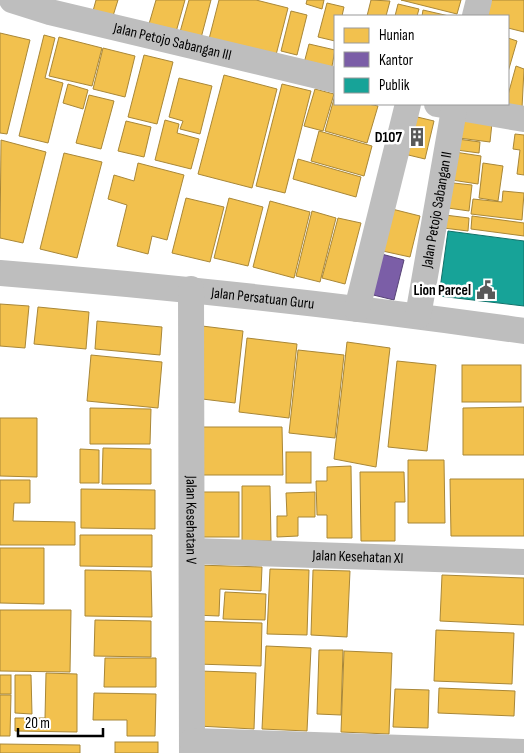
<svg xmlns="http://www.w3.org/2000/svg" width="524" height="753" viewBox="0 0 524 753" font-family="'Sofia Sans Condensed',sans-serif">
  <rect width="100%" height="100%" fill="#fff"/>
  <g fill="#f2c14e" stroke="#a98737">
    <path d="M96,0H118L113,16L93,11Z"/>
    <path d="M156,0H185L176,32L149,24Z"/>
    <path d="M189,0H211L201,38L180,32Z"/>
    <path d="M219,0H256L288,8L276,55L209,39Z"/>
    <path d="M307,0H324L322,9L306,4Z"/>
    <path d="M371,0L390,1L386,16H367Z"/>
    <path d="M401,0H461L457,14Z"/>
    <path d="M481,0H524V32L508,28V16H477Z"/>
    <path d="M327,3L344,7L342,16H335V41L318,37Z"/>
    <path d="M398,4L419,9L417,16H395Z"/>
    <path d="M423,10L449,16H422Z"/>
    <path d="M291,11L307,15L297,55L281,51Z"/>
    <path d="M0,33L30,40L7,134L0,133Z"/>
    <path d="M44,35L55,38L45,78L63,83L48,143L19,136Z"/>
    <path d="M59,37L102,48L92,86L49,76Z"/>
    <path d="M508,38L517,41L508,72Z"/>
    <path d="M309,44L335,50L330,77L302,71Z"/>
    <path d="M103,48L135,56L125,97L93,89Z"/>
    <path d="M144,55L173,62L157,124L128,117Z"/>
    <path d="M516,66L524,69L522,108L508,104V95Z"/>
    <path d="M224,75L277,89L252,188L198,174Z"/>
    <path d="M179,78L212,86L200,134L180,129L183,121L169,117Z"/>
    <path d="M68,84L88,90L83,109L63,103Z"/>
    <path d="M282,84L311,91L285,193L256,186Z"/>
    <path d="M315,89L334,94L323,131L304,126Z"/>
    <path d="M89,95L114,101L101,149L76,143Z"/>
    <path d="M335,95V104H368L378,106L367,143L325,131Z"/>
    <path d="M409,115L434,121L425,159L400,153Z"/>
    <path d="M453,118L492,123L490,142L451,137Z"/>
    <path d="M165,120L179,124L177,133L199,139L191,169L155,160Z"/>
    <path d="M126,121L151,127L144,157L118,151Z"/>
    <path d="M319,131L372,146L364,176L311,161Z"/>
    <path d="M515,134L524,135V175L517,174L520,150L513,149Z"/>
    <path d="M450,138L480,142L479,153L449,149Z"/>
    <path d="M1,140L46,152L23,243L0,238Z"/>
    <path d="M448,151L481,156L478,184L445,179Z"/>
    <path d="M64,153L102,162L77,258L40,249Z"/>
    <path d="M298,159L361,177L356,197L293,179Z"/>
    <path d="M138,163L184,175L167,240L152,236L148,254L117,246L127,205L108,199L114,175L134,181Z"/>
    <path d="M483,163L503,166L498,201L479,198Z"/>
    <path d="M444,182L472,185L469,211L441,207Z"/>
    <path d="M503,191L524,193L522,220L471,214L473,199L502,202Z"/>
    <path d="M186,198L224,207L210,262L172,253Z"/>
    <path d="M229,198L263,207L248,266L214,258Z"/>
    <path d="M270,201L310,212L294,278L253,267Z"/>
    <path d="M388,208L420,216L410,257L378,250Z"/>
    <path d="M312,211L336,218L320,282L296,276Z"/>
    <path d="M437,214L469,218L468,231L435,227Z"/>
    <path d="M472,216L524,223V236L471,229Z"/>
    <path d="M338,218L361,223L345,284L322,278Z"/>
    <path d="M0,304L29,306L25,348L0,346Z"/>
    <path d="M38,307L89,312L86,349L34,344Z"/>
    <path d="M97,321L162,327L160,355L95,349Z"/>
    <path d="M202,326L243,331L235,403L194,398Z"/>
    <path d="M247,338L297,344L289,418L239,412Z"/>
    <path d="M347,342L390,348L376,467L334,459Z"/>
    <path d="M298,350L344,355L335,438L289,433Z"/>
    <path d="M91,355L162,362L158,408L87,401Z"/>
    <path d="M397,361L436,365L427,451L388,447Z"/>
    <rect x="462" y="365" width="59" height="37"/>
    <path d="M524,407V455H463V408Z"/>
    <path d="M90,408L151,409L150,444H90Z"/>
    <path d="M0,418H37V477L0,476Z"/>
    <path d="M197,427H282L283,475H197Z"/>
    <path d="M103,448L151,449V484H102Z"/>
    <path d="M80,449L99,450V483H80Z"/>
    <rect x="286" y="452" width="25" height="31"/>
    <path d="M408,460H444L445,523H408Z"/>
    <path d="M351,466L352,538H327V515H317L316,481H327V467Z"/>
    <path d="M360,472H404L405,502H395V541H361Z"/>
    <path d="M450,479H524V536H451Z"/>
    <path d="M0,480H30V503H14L13,521L75,522V545H0Z"/>
    <path d="M242,486H270L271,541H242Z"/>
    <path d="M81,489L155,490V529L81,528Z"/>
    <rect x="195" y="492" width="44" height="45"/>
    <path d="M315,492V517H298V536L277,537V516H287L286,493Z"/>
    <path d="M80,535H152V567L80,566Z"/>
    <path d="M0,548H44V604L0,603Z"/>
    <path d="M196,565L262,567L261,591L220,589L219,616L194,615Z"/>
    <path d="M270,569L309,570L307,635L267,634Z"/>
    <path d="M85,570L151,571L152,617L85,616Z"/>
    <path d="M313,570L350,571L347,637L311,635Z"/>
    <path d="M442,575L524,578V625L440,621Z"/>
    <path d="M225,592L266,594L265,620L223,619Z"/>
    <path d="M0,610H71L70,672L0,671Z"/>
    <path d="M95,620L151,621V657L94,656Z"/>
    <path d="M198,621L262,623L261,666L196,664Z"/>
    <path d="M436,630L514,633L512,684L434,681Z"/>
    <path d="M266,646L311,648L307,731L262,729Z"/>
    <path d="M319,650H343L341,715L317,714Z"/>
    <path d="M344,651L392,653L389,734L341,732Z"/>
    <path d="M105,658H156V687H104Z"/>
    <path d="M200,671L256,673L254,729L198,726Z"/>
    <path d="M46,673L77,674V732L15,731V718H45Z"/>
    <rect x="0" y="675" width="11" height="19"/>
    <path d="M15,675H31L32,714L15,713Z"/>
    <path d="M439,688L515,691L514,716L438,713Z"/>
    <path d="M395,689L429,690L428,728L393,727Z"/>
    <path d="M94,693L156,694L155,736H127V720H93Z"/>
    <path d="M0,695H11L10,736H0Z"/>
    <rect x="115" y="742" width="43" height="11"/>
    <path d="M0,744L80,745V753H0Z"/>
  </g>
  <path fill="#7b5ea7" stroke="#564275" d="M374,252L404,260L394,300L365,293Z"/>
  <path fill="#17a398" stroke="#10726a" d="M448,231L524,241V306L439,296Z"/>
  <g fill="none" stroke-linecap="round" stroke-linejoin="round">
    <g stroke="#bebebe" stroke-width="26">
      <path id="s1" d="M12,0L50,12L335,80"/>
      <path d="M475,16L479,0"/>
      <path d="M437,104L524,119"/>
      <path id="s2" d="M0,273C175,287 350,306 524,331"/>
      <path id="s3" d="M191,289L192,753"/>
      <path d="M357,309L408,104"/>
      <path id="s4" d="M418,316L455,104"/>
      <path id="s5" d="M192,551L524,562"/>
      <path d="M192,741L524,752"/>
    </g>
  </g>
  <defs>
    <g id="building-bare" transform="scale(1.5)"><path d="M-4-6H4V6H1V3H-1V6H-4ZM-2.5-4.3h1.7v1.8h-1.7ZM.8-4.3h1.7v1.8H.8ZM-2.5-1h1.7V.8h-1.7ZM.8-1h1.7V.8H.8Z" fill="#595959" stroke="#fff" stroke-width="2.5" paint-order="stroke"/></g>
    <g id="civic-bare" transform="scale(1.5)"><path d="M-.6-6.5H3V-4.5H.6V-3L4-1V1h2V6H-6V1h2V-1L-.6-3ZM-1.2 2.5V6h2.4V2.5Z" fill="#595959" stroke="#fff" stroke-width="2.5" paint-order="stroke"/></g>
  </defs>
  <g fill-rule="evenodd">
    <use href="#building-bare" x="417" y="137"/>
    <use href="#civic-bare" x="486" y="290"/>
  </g>
  <g text-anchor="middle" stroke-width="5" stroke-linejoin="round" paint-order="stroke">
    <g font-size="15" fill="#000" stroke="#fff">
      <text dy="5" stroke="none"><textPath href="#s1" startOffset="166">Jalan Petojo Sabangan III</textPath></text>
      <text dy="5" stroke="none"><textPath href="#s4" startOffset="108">Jalan Petojo Sabangan II</textPath></text>
      <text dy="5" stroke="none"><textPath href="#s2" startOffset="264">Jalan Persatuan Guru</textPath></text>
      <text dy="5" stroke="none"><textPath href="#s3" startOffset="231">Jalan Kesehatan V</textPath></text>
      <text dy="5" stroke="none"><textPath href="#s5" startOffset="166">Jalan Kesehatan XI</textPath></text>
    </g>
    <g font-size="15" font-weight="bold" fill="#000" stroke="#fff" text-anchor="end">
      <text x="402" y="142">D107</text>
      <text x="471" y="295">Lion Parcel</text>
    </g>
  </g>
  <rect x="334" y="15" width="175" height="90" fill="#ffffff" stroke="#999999"/>
  <rect x="344" y="28" width="25" height="15" fill="#f2c14e" stroke="#999999"/>
  <text x="379" y="40" font-size="15" fill="#000000">Hunian</text>
  <rect x="344" y="52" width="25" height="15" fill="#7b5ea7" stroke="#999999"/>
  <text x="379" y="65" font-size="15" fill="#000000">Kantor</text>
  <rect x="344" y="78" width="25" height="15" fill="#17a398" stroke="#999999"/>
  <text x="379" y="90" font-size="15" fill="#000000">Publik</text>
  <path d="M18 728v8h85v-8" fill="none" stroke="#000000" stroke-width="2.5"/>
  <text x="25" y="728" font-size="15" fill="#000000" stroke="#ffffff" stroke-width="4" paint-order="stroke">20 m</text>
</svg>
